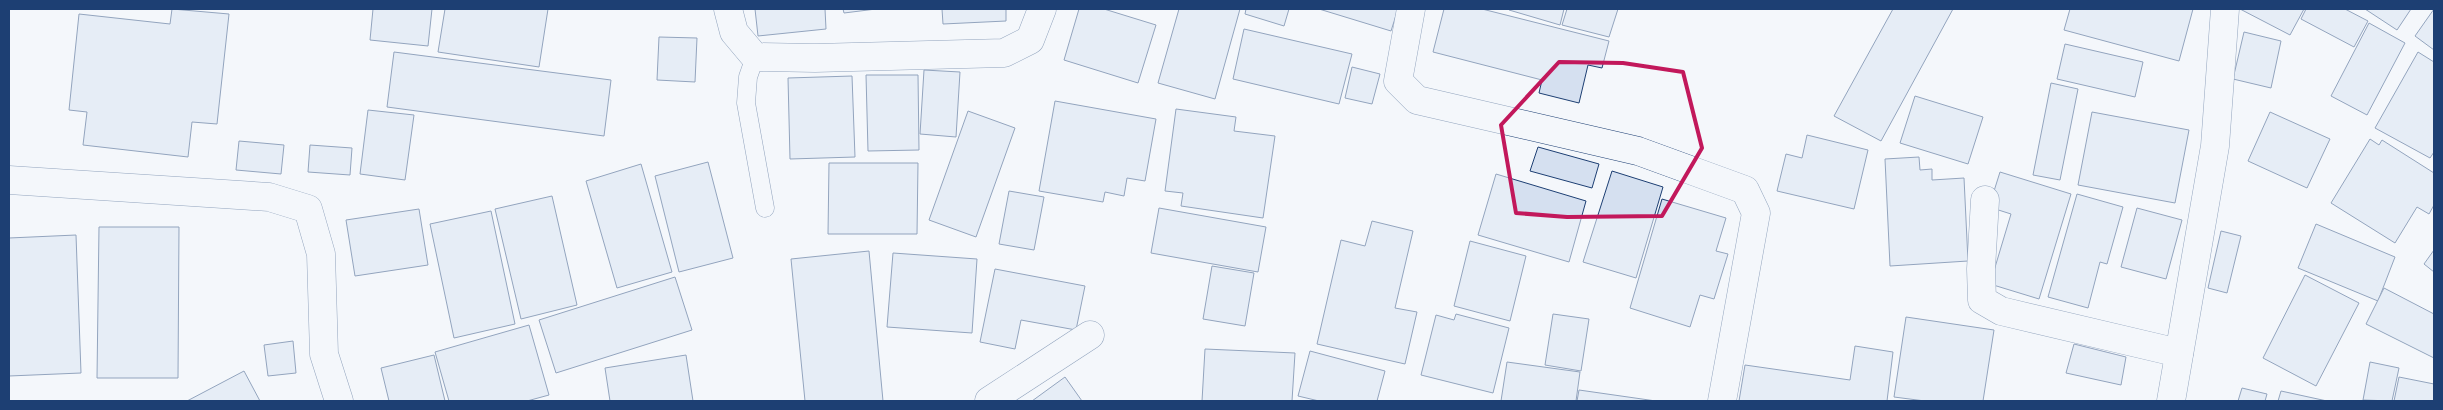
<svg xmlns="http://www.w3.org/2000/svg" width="2443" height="410" viewBox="0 0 2443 410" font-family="'Noto Sans',sans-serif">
  <rect width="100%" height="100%" fill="#f4f7fb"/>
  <g fill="#d5e0f0" stroke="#1d3f73">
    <path d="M172,9L229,14L217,124L192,122L188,157L83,145L87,112L69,110L79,14L170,24Z"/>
    <path d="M373,9H432L428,46L370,40Z"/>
    <path d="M445,9H548L539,67L438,52Z"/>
    <path d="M755,9H825L826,29L758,36Z"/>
    <path d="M843,9H876L844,13Z"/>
    <path d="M942,9H1006V21L943,24Z"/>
    <path d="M1079,9H1104L1156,25L1138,83L1064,60Z"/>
    <path d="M1179,9H1240L1215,99L1158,83Z"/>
    <path d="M1246,9H1289L1284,26L1245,14Z"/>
    <path d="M1319,9H1398L1391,31Z"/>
    <path d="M1444,9H1482L1609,41L1602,68L1588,65L1579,103L1539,93L1542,80L1433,52Z"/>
    <path d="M1510,9H1564L1560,25L1509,10Z"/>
    <path d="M1567,9H1618L1609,37L1562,25Z"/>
    <path d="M1893,9H1953L1881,141L1834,116Z"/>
    <path d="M2070,9H2193L2179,61L2064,30Z"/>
    <path d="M2240,9H2304L2290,35Z"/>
    <path d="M2306,9H2345L2368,21L2354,47L2301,19Z"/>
    <path d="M2365,9H2411L2397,30Z"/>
    <path d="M2434,9V50L2415,36Z"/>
    <path d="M2369,23L2405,43L2367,115L2331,96Z"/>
    <path d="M1244,29L1352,54L1339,104L1233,79Z"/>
    <path d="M2244,32L2281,41L2271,88L2233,79Z"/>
    <path d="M659,37L697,38L695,82L657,80Z"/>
    <path d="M2065,44L2143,62L2135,97L2057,79Z"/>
    <path d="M394,52L611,80L604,136L387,107Z"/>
    <path d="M2418,52L2434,62V152L2430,158L2375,128Z"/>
    <path d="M1352,67L1380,74L1372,104L1345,98Z"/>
    <path d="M924,70L960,72L956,137L920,134Z"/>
    <path d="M866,75H918L919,150L868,151Z"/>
    <path d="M852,76L855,157L790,159L788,78Z"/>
    <path d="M2051,83L2078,89L2060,180L2033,175Z"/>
    <path d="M1915,96L1983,117L1968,164L1900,143Z"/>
    <path d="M1055,101L1156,119L1145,181L1127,178L1124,196L1105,192L1103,202L1039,191Z"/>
    <path d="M1176,109L1236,117L1234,131L1275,136L1263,218L1181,206L1183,193L1165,191Z"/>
    <path d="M368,110L414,115L405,180L360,174Z"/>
    <path d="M968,111L1015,128L976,237L929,220Z"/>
    <path d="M2092,112L2189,130L2175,203L2078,185Z"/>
    <path d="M2270,112L2330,139L2307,188L2248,161Z"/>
    <path d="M1807,135L1868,150L1854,209L1777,191L1786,154L1802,158Z"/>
    <path d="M2370,139L2379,145L2382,140L2434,173V205L2429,214L2417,207L2395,243L2331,203Z"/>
    <path d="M239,141L284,145L281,174L236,170Z"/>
    <path d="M310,145L352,148L350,175L308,172Z"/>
    <path d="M1538,147L1599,164L1592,188L1530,171Z"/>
    <path d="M1919,157L1920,170L1932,169V180L1964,178L1968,261L1890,266L1885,159Z"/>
    <path d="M708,162L733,258L679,272L655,176Z"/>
    <path d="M829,163H918L917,234H828Z"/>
    <path d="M641,164L672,272L617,288L586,181Z"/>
    <path d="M1612,171L1663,187L1636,278L1583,262Z"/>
    <path d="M2000,172L2071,194L2039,299L1990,284L2011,214L1989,207Z"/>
    <path d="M1496,174L1586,201L1569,262L1478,235Z"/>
    <path d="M1009,191L1044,197L1034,250L999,244Z"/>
    <path d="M2077,194L2123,207L2107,264L2100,262L2088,308L2048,297Z"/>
    <path d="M552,196L577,305L521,319L495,209Z"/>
    <path d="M1662,199L1726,218L1716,251L1728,254L1714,299L1700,295L1690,327L1630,308Z"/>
    <path d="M1159,208L1266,227L1258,272L1151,253Z"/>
    <path d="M2137,208L2182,220L2166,279L2121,267Z"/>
    <path d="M419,209L428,265L355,276L346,220Z"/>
    <path d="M491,211L515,324L454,338L430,224Z"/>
    <path d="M1372,221L1413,231L1395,308L1417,312L1405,364L1317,344L1341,240L1365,246Z"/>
    <path d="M2316,224L2395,257L2378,301L2298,268Z"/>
    <path d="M99,227H179L178,378H97Z"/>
    <path d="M2221,231L2241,236L2227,293L2208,288Z"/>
    <path d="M76,235L81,373L9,376V238Z"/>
    <path d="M1470,241L1526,256L1510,321L1454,306Z"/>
    <path d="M2434,250V272L2424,264Z"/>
    <path d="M869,251L883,401H805L791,259Z"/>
    <path d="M893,253L977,259L972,333L887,327Z"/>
    <path d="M1212,266L1254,273L1245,326L1203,319Z"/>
    <path d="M995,269L1085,286L1076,330L1021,320L1015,349L980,342Z"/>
    <path d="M2305,275L2359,303L2316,386L2263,358Z"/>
    <path d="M675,277L692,330L556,373L539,320Z"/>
    <path d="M2384,288L2434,314V358L2366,324Z"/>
    <path d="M1456,314L1509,328L1493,393L1421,375L1436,315L1454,320Z"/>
    <path d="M1553,314L1589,319L1581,371L1545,365Z"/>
    <path d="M1906,317L1994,330L1983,401H1925L1894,397Z"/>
    <path d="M529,325L549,395L527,401H449L435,352Z"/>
    <path d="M293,341L296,373L268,376L264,345Z"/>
    <path d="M2074,344L2126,357L2121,385L2066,373Z"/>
    <path d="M1855,346L1893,352L1887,401H1739L1745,365L1850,380Z"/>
    <path d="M1205,349L1295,353L1292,401H1202Z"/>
    <path d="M1310,351L1385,371L1377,401H1319L1298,396Z"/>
    <path d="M434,355L445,401H389L381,368Z"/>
    <path d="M686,355L693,401H610L605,368Z"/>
    <path d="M1507,362L1580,372L1576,401H1501Z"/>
    <path d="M2370,362L2399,368L2392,401L2363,400Z"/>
    <path d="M244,371L260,401H187Z"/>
    <path d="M1065,377L1082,401H1032Z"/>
    <path d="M2399,377L2434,384V401H2394Z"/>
    <path d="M2242,388L2267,394L2265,401H2238Z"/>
    <path d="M1579,390L1656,401H1577Z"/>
    <path d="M2281,391L2327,401H2278Z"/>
  </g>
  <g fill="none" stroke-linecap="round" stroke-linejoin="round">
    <g stroke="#1d3f73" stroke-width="19">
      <path id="lane" d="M755,57L748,77L746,103L765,208"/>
    </g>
    <g stroke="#1d3f73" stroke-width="29">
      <g id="street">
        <path d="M728,9L734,32L755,57L815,58L1004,53L1030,40L1042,9"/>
        <path d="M1411,9L1398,81L1417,100L1638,151L1745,190L1756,213L1722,401"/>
        <path d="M9,180L269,197L308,209L321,254L324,354L339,401"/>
        <path d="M1985,200L1981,269L1982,300L2001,311L2179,353"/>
        <path d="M989,401L1090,335"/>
        <path d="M2171,401L2215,146L2225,9"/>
      </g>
    </g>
    <use href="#lane" stroke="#f4f7fb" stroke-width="18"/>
    <use href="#street" stroke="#f4f7fb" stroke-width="28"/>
  </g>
  <path d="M0 0H2443V410H0ZM1559,62L1623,63L1683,72L1702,148L1662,216L1567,217L1516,213L1501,125Z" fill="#f4f7fb" fill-opacity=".55" fill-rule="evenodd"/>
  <path fill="none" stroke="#c2185b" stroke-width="4" stroke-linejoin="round" d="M1559,62L1623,63L1683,72L1702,148L1662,216L1567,217L1516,213L1501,125Z"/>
  <rect width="2443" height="410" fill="none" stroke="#1d3f73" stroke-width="20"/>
</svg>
